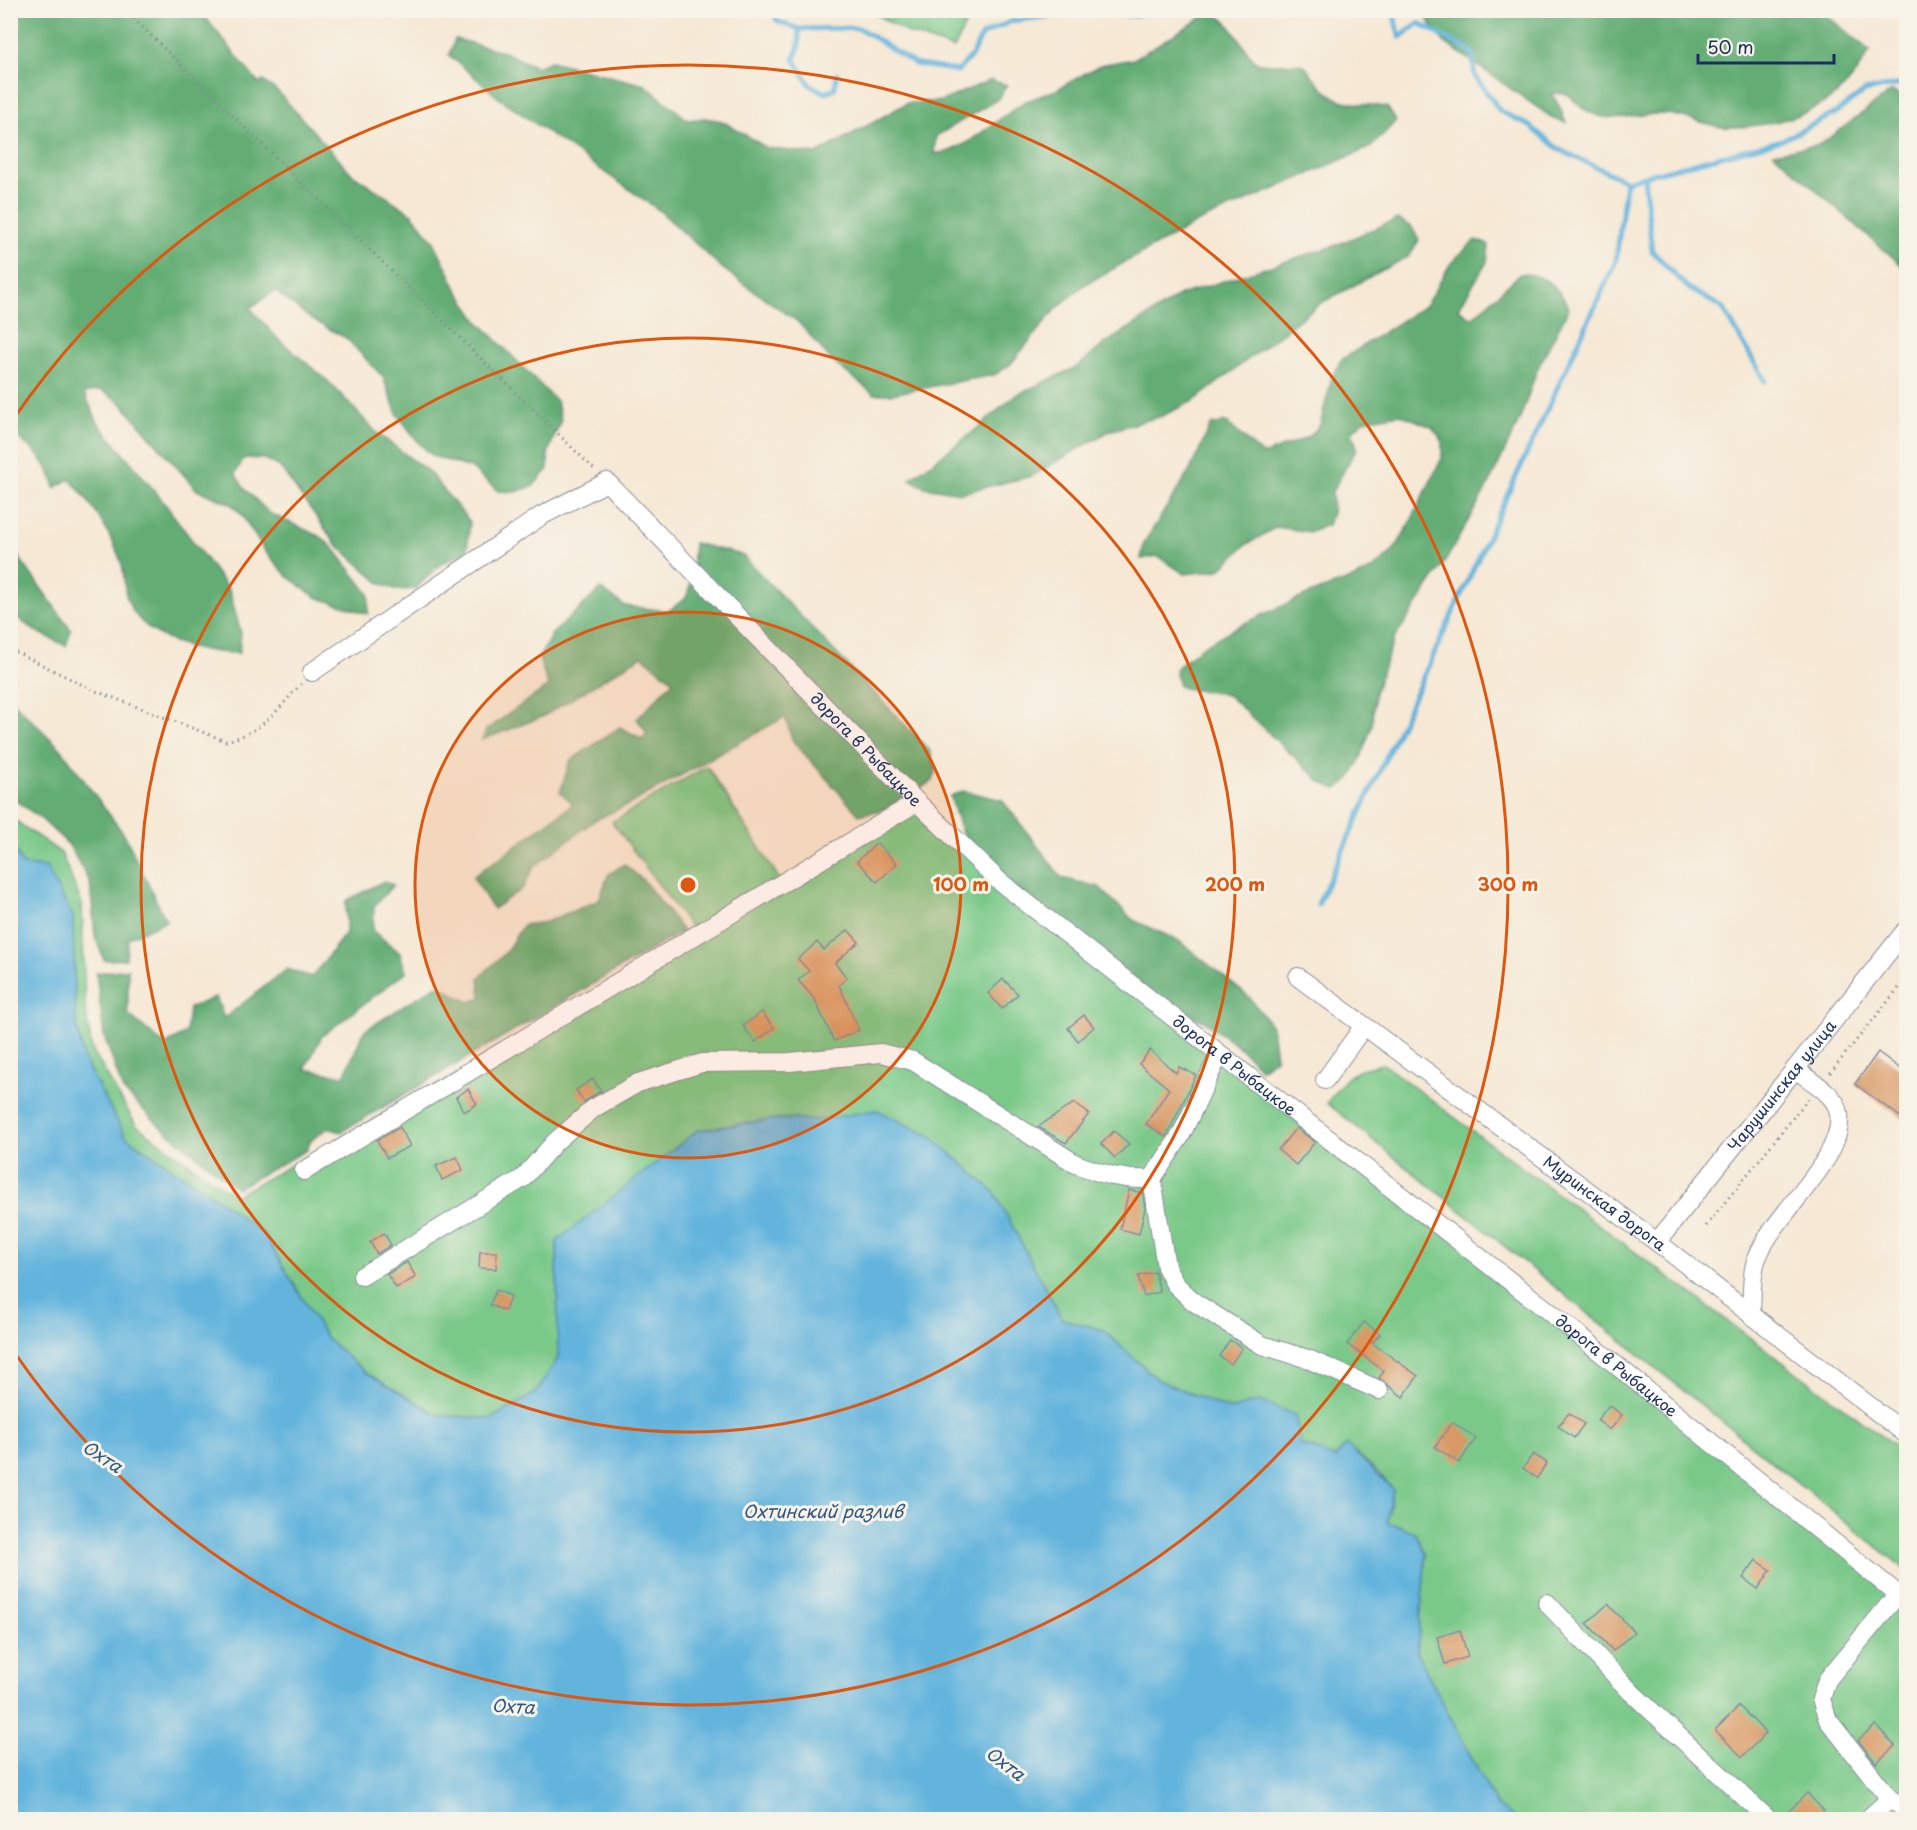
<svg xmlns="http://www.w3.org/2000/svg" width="1917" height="1830" viewBox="0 0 1917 1830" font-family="'Playpen Sans',sans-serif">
  <rect width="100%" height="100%" fill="#f7f3e8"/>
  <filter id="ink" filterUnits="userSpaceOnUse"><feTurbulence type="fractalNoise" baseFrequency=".0167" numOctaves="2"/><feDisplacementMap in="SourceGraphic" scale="12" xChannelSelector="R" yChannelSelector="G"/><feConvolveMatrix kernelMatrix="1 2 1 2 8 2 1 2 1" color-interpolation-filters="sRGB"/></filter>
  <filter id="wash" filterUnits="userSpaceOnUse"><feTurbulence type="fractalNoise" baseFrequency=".008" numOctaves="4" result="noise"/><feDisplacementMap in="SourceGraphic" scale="24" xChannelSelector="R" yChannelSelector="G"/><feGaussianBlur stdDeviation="1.35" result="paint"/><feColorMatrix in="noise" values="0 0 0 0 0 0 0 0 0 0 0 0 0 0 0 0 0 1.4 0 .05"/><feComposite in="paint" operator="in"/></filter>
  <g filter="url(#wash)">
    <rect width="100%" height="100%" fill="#f6e8d4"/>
    <g fill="#7ac989" stroke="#4a7c74" stroke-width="1.5">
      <path d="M870,11V10L998,11L965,25L954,49L908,33Z"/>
      <path d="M707,766L784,886L918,811L1906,1596V1819H1517L1496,1805L1417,1653L1426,1554L1415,1532L1386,1522L1393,1490L1380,1474L1347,1445L1335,1458L1299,1443L1260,1401L1230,1410L1158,1380L1103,1330L1062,1319L994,1192L877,1110L821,1120L775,1119L557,1241L558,1358L536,1393L491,1419L438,1415L365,1372L327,1339L263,1233L216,1198L126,1137L84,1060L75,1017L72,917L23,865L11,842L10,817L61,853L82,904L85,1007L92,1050L136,1125L235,1196L700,940L612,822Z"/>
      <path d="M1383,1064L1906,1454V1570L1327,1103C1346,1077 1350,1070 1383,1064Z"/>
    </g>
    <g fill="#63ad75" stroke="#3f6e6a" stroke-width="1.5">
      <path d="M11,10L200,11L259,84L263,81L277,91L352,174L411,213L433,240L458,291L478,321L557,402L561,420L548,453V469L533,486L515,492L498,491L471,468L433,456L419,443L397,414L383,377L346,338L311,319L275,291L250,308L278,339L328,381L377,433L429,472L470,522L467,551L441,564L415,589L397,590L380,583L336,544L280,467L265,459L244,458L235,474L244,488L269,513L321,537L334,549L369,594L368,614L316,597L288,577L264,550L242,515L231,504L197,490L119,401L101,390L84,393L98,423L159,496L229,590L241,633L239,653C201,653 143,641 128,601C123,590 125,576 122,565C114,538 89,498 69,479L55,488C49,463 32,447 11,433Z"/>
      <path d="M1421,11H1821L1870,51C1863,61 1857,73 1849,82C1820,115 1766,129 1723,127C1704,125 1685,115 1665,114C1623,112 1602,133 1568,94L1551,93L1560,107L1566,123L1554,119L1444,42Z"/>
      <path d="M1211,12L1226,21L1255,62C1272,66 1287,62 1304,65C1335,106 1337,101 1387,107L1396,121L1371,147L1196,223L1084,285L1055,310L1010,365L994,375L891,394H874L833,362L798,322L723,269L660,211L500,99L449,55L455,39L504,52L536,67L551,61L645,85L688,120L705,118L722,121L767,148L817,154L907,103L942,101L990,80L1007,85L998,99L936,136L934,154L950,151L967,143L1024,102L1056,90L1100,65L1134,59Z"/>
      <path d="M1892,91L1906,99V269L1774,153L1821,144Z"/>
      <path d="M1397,219L1411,226L1419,240L1409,256L1321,303L1195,400L1162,416L1109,431L1032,476L961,493L924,487L910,479L974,431L1016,395L1077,367L1103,345L1180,295L1334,246Z"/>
      <path d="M1475,240L1489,245L1487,262L1458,309L1472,318L1520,274C1544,273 1558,286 1569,308L1537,370L1520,419L1490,482L1446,560L1394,639L1375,692L1372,726L1360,760L1351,777L1337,789L1321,782L1229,696C1212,689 1197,693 1179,686L1175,670C1207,636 1267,613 1310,594C1343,580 1363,581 1390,554C1404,541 1431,479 1442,458V440L1432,427L1400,414L1364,420L1352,432L1357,448L1332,492L1333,510L1328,525L1311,532L1276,527L1246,545L1219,570L1185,574L1157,556L1141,559L1144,543L1189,472L1211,425L1226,422L1263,455L1309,437L1320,425L1332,377L1341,360L1426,305L1451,263Z"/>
      <path d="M694,543L742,555L930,751L936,770L933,781L882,810L859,815L793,741L785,717L630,804L595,820L534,867L523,888L493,909L473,877L573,804L560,792L570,761L620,727L642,739L647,733L637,719L673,681L642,656L542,717L482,740L486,730L548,686L539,658L552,634L601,589L625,606L668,611L686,598L691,582Z"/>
      <path d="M10,545L71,630L66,646L34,630L11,613Z"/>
      <path d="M10,699L61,749L125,836L166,921L128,938L126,959L104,960L95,936L90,883L69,845L40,818L11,797Z"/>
      <path d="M964,791L1002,800L1062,878L1099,887L1133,920L1179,941L1249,997L1272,1026L1276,1058L1261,1069L1236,1044L1202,1020L1166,1003L1004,877L961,831L950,796Z"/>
      <path d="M624,864L644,881L683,931L341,1132L328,1128L310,1141L307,1150L237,1188L160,1126L123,1090L104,1036L96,973L128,969V1014L165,1045L186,1033L189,1008L216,997L224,1018L287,969L312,977L346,933V901L384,881L393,885L374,906L373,931L400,953L406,972L322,1036L305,1069L344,1076L364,1031L437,985L470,1002L481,998L479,978L506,952L523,925L546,922L599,900L608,875Z"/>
    </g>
    <path fill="#62b4dd" stroke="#3e729e" stroke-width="1.5" d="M10,842L23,865L46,867L73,917L75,1017L84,1060L126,1137L216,1198L263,1233L327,1339L365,1372L438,1415L491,1419L536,1393L558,1358L557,1241L698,1130L775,1119L821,1120L877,1110L932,1137L994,1192L1062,1319L1103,1330L1158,1380L1230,1410L1260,1401L1295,1415L1300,1444L1335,1458L1347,1445L1393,1489L1387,1522L1415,1532L1426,1554L1417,1653L1496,1805L1517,1819H11Z"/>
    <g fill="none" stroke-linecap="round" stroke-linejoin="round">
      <g stroke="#62b4dd" stroke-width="5">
        <path d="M773,10L777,21L799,29L859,28L915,64L958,71L972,55L982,35L1012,21L1090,11L1135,16L1146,10"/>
        <path d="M1388,10L1394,16L1400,37L1419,23L1472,52L1475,76L1500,111L1530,126L1560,150L1626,181L1782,140L1834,114L1865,91L1906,83"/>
        <path d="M799,29V46L794,59L810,85L826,93L835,88L837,74"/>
        <path d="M1644,176L1652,251L1688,288L1723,308L1765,381"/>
        <path d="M1318,904L1616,261L1626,181"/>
      </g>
    </g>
    <g id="blocks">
      <g fill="#d89965">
        <path d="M877,843L897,864L877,882L857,861Z"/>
        <path d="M848,930L859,942L835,963L847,978L839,985L859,1030L834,1041L815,1000L798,980L809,971L798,959L817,942L824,950Z"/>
        <path d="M1003,979L1018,994L1002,1009L988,993Z"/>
        <path d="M762,1012L774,1028L755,1042L743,1026Z"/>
        <path d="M1084,1015L1094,1027L1078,1041L1068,1028Z"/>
        <path d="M1150,1050L1176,1073L1179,1067L1196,1075L1166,1137L1146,1124L1169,1089L1139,1064Z"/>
        <path d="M1878,1052L1906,1073V1121L1855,1084Z"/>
        <path d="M593,1079L601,1091L584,1102L576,1090Z"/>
        <path d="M468,1089L477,1104L464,1112L456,1097Z"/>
        <path d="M1074,1103L1089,1114L1066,1143L1038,1127Z"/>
        <path d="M400,1127L410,1146L387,1158L377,1140Z"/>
        <path d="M1296,1128L1315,1142L1296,1165L1278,1150Z"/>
        <path d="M1114,1131L1129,1144L1115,1158L1101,1144Z"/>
        <path d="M457,1157L463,1170L442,1180L436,1166Z"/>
        <path d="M1129,1190L1143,1193L1145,1209L1139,1234L1120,1229Z"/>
        <path d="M384,1233L391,1245L377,1254L370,1242Z"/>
        <path d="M480,1252H497L496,1269L479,1268Z"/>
        <path d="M407,1262L416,1277L396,1288L387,1274Z"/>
        <path d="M1155,1272L1160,1292L1144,1296L1138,1276Z"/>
        <path d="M496,1290L511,1296L505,1311L490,1305Z"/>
        <path d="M1364,1322L1380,1334L1372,1343L1418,1376L1403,1397L1379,1378L1384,1371L1347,1344Z"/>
        <path d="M1230,1340L1242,1348L1231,1364L1219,1356Z"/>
        <path d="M1609,1405L1622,1415L1610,1430L1597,1420Z"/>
        <path d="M1569,1413L1584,1424L1574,1438L1558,1426Z"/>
        <path d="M1452,1422L1476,1438L1459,1463L1435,1447Z"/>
        <path d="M1533,1454L1547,1463L1537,1478L1523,1468Z"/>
        <path d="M1756,1560L1771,1570L1758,1589L1743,1578Z"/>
        <path d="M1608,1604L1634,1632L1613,1651L1587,1623Z"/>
        <path d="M1460,1630L1468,1657L1445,1664L1437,1637Z"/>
        <path d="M1739,1706L1766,1733L1742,1757L1715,1730Z"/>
        <path d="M1876,1725L1895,1746L1876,1763L1858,1740Z"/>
        <path d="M1807,1793L1824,1811L1814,1820H1780Z"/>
      </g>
    </g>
  </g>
  <g filter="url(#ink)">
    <use href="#blocks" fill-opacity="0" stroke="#888c99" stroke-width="1.5"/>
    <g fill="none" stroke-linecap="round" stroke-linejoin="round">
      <g stroke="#888c99" stroke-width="20">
        <g id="minor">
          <path id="s1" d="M312,672L541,516L607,482L917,802L999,881L1584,1339L1906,1601"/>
          <path id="s2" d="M1298,977L1657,1242L1906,1434"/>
          <path d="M1325,1080L1364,1026"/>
          <path d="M304,1171L917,802"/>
          <path d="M1152,1179L1181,1135L1219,1055"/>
          <path id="s3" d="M1657,1242L1906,930"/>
          <path d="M362,1276L523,1178L555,1142L594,1108L638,1083L702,1063L790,1062L881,1053L913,1061L1076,1164C1102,1174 1124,1181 1152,1179L1166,1267L1175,1284L1194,1302L1262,1345L1308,1359L1379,1390"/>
          <path d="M1751,1315C1752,1298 1751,1280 1755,1264C1768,1217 1845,1162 1839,1114C1837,1094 1809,1080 1795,1069"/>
          <path d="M1898,1594L1827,1680L1821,1699L1828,1720L1890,1799L1906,1809"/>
          <path d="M1547,1603L1631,1692L1769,1820"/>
          <path d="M1867,1820L1890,1799"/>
        </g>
      </g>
      <g stroke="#888c99" stroke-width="3" stroke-dasharray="1.5 4.5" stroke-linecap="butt">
        <path d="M125,10L595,470"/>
        <path d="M10,649L93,690L226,741C263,732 276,711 301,684"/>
        <path d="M1830,1073L1906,979"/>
        <path d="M1706,1226L1808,1099"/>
      </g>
      <use href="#minor" stroke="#fff" stroke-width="18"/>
    </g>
  </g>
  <circle cx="688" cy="885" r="273" fill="#de5710" fill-opacity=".12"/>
  <g fill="none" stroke="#de5710" stroke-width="3">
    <circle cx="688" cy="885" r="273"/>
    <circle cx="688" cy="885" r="547"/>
    <path d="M12 421A820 820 0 1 1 12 1349"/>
  </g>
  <g text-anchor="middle" stroke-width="6" stroke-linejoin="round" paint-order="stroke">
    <g font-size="16" fill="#1b2f5e" stroke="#f7f3e8">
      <text dy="6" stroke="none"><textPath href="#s1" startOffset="724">дорога в Рыбацкое</textPath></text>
      <text dy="6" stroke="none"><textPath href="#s1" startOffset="1210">дорога в Рыбацкое</textPath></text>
      <text dy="6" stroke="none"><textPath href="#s3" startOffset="200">Чарушинская улица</textPath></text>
      <text dy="6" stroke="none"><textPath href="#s2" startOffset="381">Муринская дорога</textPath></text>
      <text dy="6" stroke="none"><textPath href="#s1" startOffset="1696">дорога в Рыбацкое</textPath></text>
    </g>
    <g font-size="18" font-style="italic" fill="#305784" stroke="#f7f3e8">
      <text transform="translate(102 1457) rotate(33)" y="6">Охта</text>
      <text x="823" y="1518">Охтинский разлив</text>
      <text transform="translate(513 1707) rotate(3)" y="6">Охта</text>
      <text transform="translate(1005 1764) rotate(37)" y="6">Охта</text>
    </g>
  </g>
  <circle cx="688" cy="885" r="9" fill="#de5710" stroke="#f7f3e8" stroke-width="3"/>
  <g font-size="18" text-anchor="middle" font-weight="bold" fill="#de5710" stroke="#f7f3e8" stroke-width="6" stroke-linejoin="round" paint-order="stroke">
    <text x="961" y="891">100 m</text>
    <text x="1235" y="891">200 m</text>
    <text x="1508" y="891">300 m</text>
  </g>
  <rect width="1917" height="1830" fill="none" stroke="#f7f3e8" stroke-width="36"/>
  <path d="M1698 54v9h136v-9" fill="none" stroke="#1b2f5e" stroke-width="3"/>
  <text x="1707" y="54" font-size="18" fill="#1b2f5e" stroke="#f7f3e8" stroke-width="4.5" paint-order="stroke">50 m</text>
</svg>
